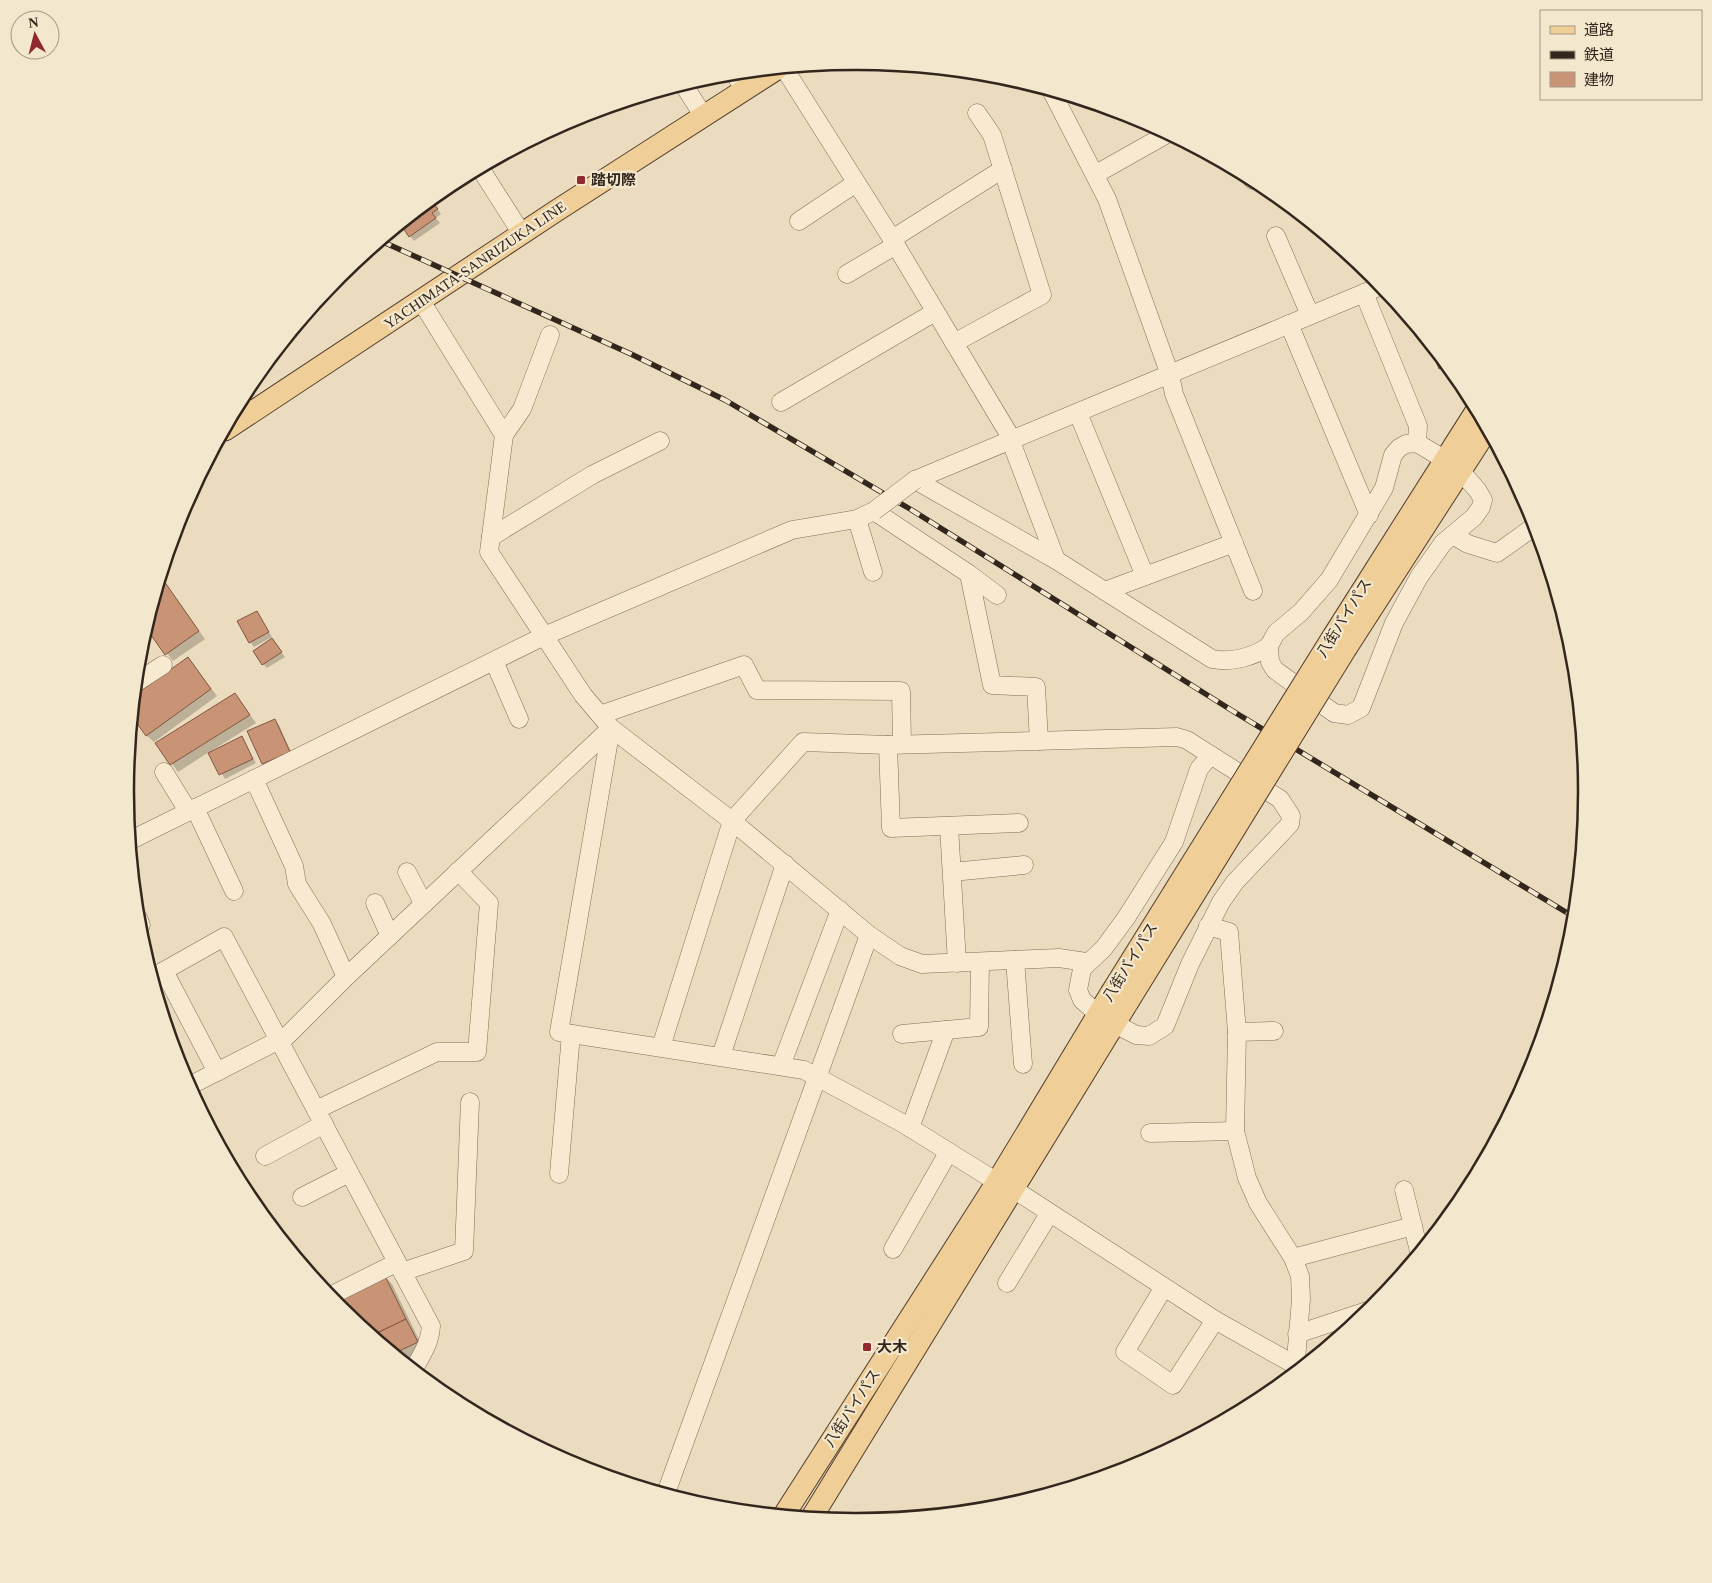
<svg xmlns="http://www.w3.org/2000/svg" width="1712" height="1583" viewBox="0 0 1712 1583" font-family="'Times New Roman','Noto Sans JP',serif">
  <rect width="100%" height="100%" fill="#ecdcbf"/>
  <g fill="#0003">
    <path d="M431,200L441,214L436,218L440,223L414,241L401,224Z"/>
    <path d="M1433,351H1434L1450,370L1445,373L1440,368Z"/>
    <path d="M164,582L205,639L173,661L147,626L159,585Z"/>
    <path d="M257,612L272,637L254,647L250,642Z"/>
    <path d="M272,639L285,657L267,668L263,664Z"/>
    <path d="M142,643L145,647L140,650V649Z"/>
    <path d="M188,658L217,696L154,742L146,735Z"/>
    <path d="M235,694L256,723L211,751L212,752L241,738L256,763L225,779L209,752L178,772L157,743Z"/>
    <path d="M275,720L279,725L293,756L267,768L263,764Z"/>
    <path d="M385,1277L392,1284L424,1350L403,1360L343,1311Z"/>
  </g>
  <g fill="#c99476" stroke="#82563f">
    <path d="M431,200L438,209L432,213L436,218L409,237L401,225Z"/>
    <path d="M1432,350H1433L1447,366L1439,369Z"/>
    <path d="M164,581L199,631L165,655L146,628L160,584Z"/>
    <path d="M257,611L269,632L249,643L237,621Z"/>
    <path d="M272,638L282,652L262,665L253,651Z"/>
    <path d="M188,657L211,689L146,736L133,718L135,695Z"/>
    <path d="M235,693L250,715L170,765L155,743Z"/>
    <path d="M275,719L290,752L262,764L247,731Z"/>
    <path d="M242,736L253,759L219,775L208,753Z"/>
    <path d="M385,1276L406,1319L373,1335L341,1309L336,1299Z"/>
    <path d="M406,1319L418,1342L395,1353L373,1335Z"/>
  </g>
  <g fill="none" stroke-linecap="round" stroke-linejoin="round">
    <g stroke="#836d58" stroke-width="19">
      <g id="minor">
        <path d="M784,68L892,239L1007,431L1056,560"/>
        <path d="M734,73L744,89"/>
        <path d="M683,84L703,115"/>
        <path d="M1052,92L1107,199L1170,375L1174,394L1253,591"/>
        <path d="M480,168L522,234"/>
        <path d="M1096,174L1167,134"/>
        <path d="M1252,179L1253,180"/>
        <path d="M799,221L856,183"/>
        <path d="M1276,236L1310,315"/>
        <path d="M892,239L1003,169"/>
        <path d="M847,274L896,245"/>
        <path d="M1364,293L1418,426L1417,443"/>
        <path d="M421,301L504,435L489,552L583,695L611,728L732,821L869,935L900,956L922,964L1059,958L1086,962"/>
        <path d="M1289,324L1369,515"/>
        <path d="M954,343L1042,295L992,135L977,113"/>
        <path d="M241,401L249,415"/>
        <path d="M781,402L935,312"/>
        <path d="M1078,413L1145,576"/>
        <path d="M504,435L522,409L550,335"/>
        <path d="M1444,459L1417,443L1406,444L1399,448L1393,455L1384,488L1329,580L1301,612L1276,633L1269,646L1270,662L1275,670L1334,713L1348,715L1361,708L1394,623L1419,577L1443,543L1474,517L1481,507L1483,500L1478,491L1459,469"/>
        <path d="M915,480L1381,286"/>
        <path d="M915,480L1056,560L1212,659C1231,663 1253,657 1269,646"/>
        <path d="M857,519L873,572"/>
        <path d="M1453,535L1468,544L1497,553L1535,526"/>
        <path d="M491,537L592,475L660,441"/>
        <path d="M969,574L992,685L1036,687L1039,741"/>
        <path d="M1105,591L1234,543"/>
        <path d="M494,661L519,719"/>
        <path d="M137,682L163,665"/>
        <path d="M600,715L744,665L757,690L901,691L902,744"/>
        <path d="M611,728L559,1032L804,1070L904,1124L997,1182"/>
        <path d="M888,745L891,828L1019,823"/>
        <path d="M164,772L188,811"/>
        <path d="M254,779L294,866L297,884L322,924L346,977"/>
        <path d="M195,808L234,891"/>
        <path d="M949,826L957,963"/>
        <path d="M131,840L544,636L792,530L857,519L874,511L969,574L997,595"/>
        <path d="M407,872L423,903"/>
        <path d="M952,872L1024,865"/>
        <path d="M375,903L390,936"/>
        <path d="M138,918L141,925"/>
        <path d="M1208,926L1229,932L1237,1032L1235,1131L1247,1178L1258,1203L1293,1258L1300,1276L1301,1299L1295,1372"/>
        <path d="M1015,960L1023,1064"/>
        <path d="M164,971L217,1072"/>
        <path d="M153,977L224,937L431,1326C430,1343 422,1354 414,1369"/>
        <path d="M1098,1014L1082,1000L1078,990L1082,969L1104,948L1126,918L1174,842L1199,769L1209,757"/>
        <path d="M1237,1032L1274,1031"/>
        <path d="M902,1034L979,1027L980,962"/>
        <path d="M661,1047L732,821L803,742L888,745L1177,737L1187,740L1280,799L1291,816L1290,824L1235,882L1221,902L1190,964L1165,1026L1149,1036L1136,1035L1115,1024"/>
        <path d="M721,1056L785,864"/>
        <path d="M781,1066L840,910"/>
        <path d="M189,1086L287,1036L346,977L611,728"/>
        <path d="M316,1110L437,1052H477L489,903L458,871"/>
        <path d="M910,1128L946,1030"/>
        <path d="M1150,1133L1235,1131"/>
        <path d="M265,1156L324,1124"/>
        <path d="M559,1174L571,1034"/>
        <path d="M1015,1190L1215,1320L1295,1365"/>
        <path d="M1404,1190L1419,1251"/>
        <path d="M302,1197L349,1173"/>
        <path d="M893,1249L948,1153"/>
        <path d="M1293,1258L1413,1226"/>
        <path d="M402,1272L464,1251L470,1102"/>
        <path d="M1007,1283L1049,1214"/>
        <path d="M1164,1287L1125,1352L1173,1385L1215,1320"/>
        <path d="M330,1296L390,1266"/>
        <path d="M1297,1334L1370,1310"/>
        <path d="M666,1493L869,935"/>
      </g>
    </g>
    <g stroke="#513c2c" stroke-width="23">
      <g id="major">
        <path d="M225,430L556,211L777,69"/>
        <path d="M1332,638L1476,411"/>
        <path d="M1347,647L1487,430"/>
        <path d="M784,1515L997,1182L1111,993"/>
        <path d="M812,1517L1128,1002"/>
      </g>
    </g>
    <use href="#minor" stroke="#f7ead1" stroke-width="18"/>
    <use href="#major" stroke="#efcf97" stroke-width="21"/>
    <g stroke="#33261c" stroke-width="5.5">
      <path id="rail" d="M381,241L631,354L725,400L910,509L1236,713L1574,917"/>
    </g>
    <use href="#rail" stroke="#f3e7ce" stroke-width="4" stroke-dasharray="11" stroke-linecap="butt"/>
    <g stroke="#836d58" stroke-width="19" stroke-linecap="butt">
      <path id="minor-bridge" d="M874,511L915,480"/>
    </g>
    <g stroke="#513c2c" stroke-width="23" stroke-linecap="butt">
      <g id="major-bridge">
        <path d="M1111,993L1332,638"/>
        <path d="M1128,1002L1347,647"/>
      </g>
    </g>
    <use href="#minor-bridge" stroke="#f7ead1" stroke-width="18"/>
    <use href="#major-bridge" stroke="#efcf97" stroke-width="21"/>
  </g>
  <g fill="#902a30" stroke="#f3e7ce" stroke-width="2">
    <rect x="576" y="175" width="10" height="10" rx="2.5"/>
    <rect x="862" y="1342" width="10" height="10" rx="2.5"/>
  </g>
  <g text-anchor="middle" stroke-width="4.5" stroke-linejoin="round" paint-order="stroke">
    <g font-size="15" font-weight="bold" fill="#33261c" stroke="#f3e7ce" text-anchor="start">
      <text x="591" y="185">踏切際</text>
      <text x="877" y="1352">大木</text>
    </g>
    <g font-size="15" fill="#33261c" stroke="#f3e7ce">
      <text transform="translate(475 265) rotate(-34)" y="5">YACHIMATA-SANRIZUKA LINE</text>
      <text transform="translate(1344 618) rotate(-58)" y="5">八街バイパス</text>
      <text transform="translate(1130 962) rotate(-58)" y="5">八街バイパス</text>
      <text transform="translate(852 1408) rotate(-57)" y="5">八街バイパス</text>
    </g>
  </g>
  <path d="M0 0H1712V1583H0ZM855 70H857A721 721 0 0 1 1578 791V792A721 721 0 0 1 857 1513H855A721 721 0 0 1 134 792V791A721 721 0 0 1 855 70Z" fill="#f3e7ce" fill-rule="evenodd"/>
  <path fill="none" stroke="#33261c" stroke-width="2.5" d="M855 70H857A721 721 0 0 1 1578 791V792A721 721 0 0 1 857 1513H855A721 721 0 0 1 134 792V791A721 721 0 0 1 855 70Z"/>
  <rect x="1540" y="10" width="162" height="90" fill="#f3e7ce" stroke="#a69a87"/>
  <rect x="1550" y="26" width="25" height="8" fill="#efcf97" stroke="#a69a87"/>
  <text x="1584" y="35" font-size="15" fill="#33261c">道路</text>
  <rect x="1550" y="51" width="25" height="8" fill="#33261c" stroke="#a69a87"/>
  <text x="1584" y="60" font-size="15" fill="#33261c">鉄道</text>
  <rect x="1550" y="72" width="25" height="15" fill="#c99476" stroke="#a69a87"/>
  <text x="1584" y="85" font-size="15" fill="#33261c">建物</text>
  <g transform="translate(35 35) rotate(353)"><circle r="24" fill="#f3e7ce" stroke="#a69a87"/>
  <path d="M0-4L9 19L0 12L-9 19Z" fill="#902a30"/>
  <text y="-8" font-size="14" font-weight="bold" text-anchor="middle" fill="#33261c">N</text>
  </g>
</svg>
